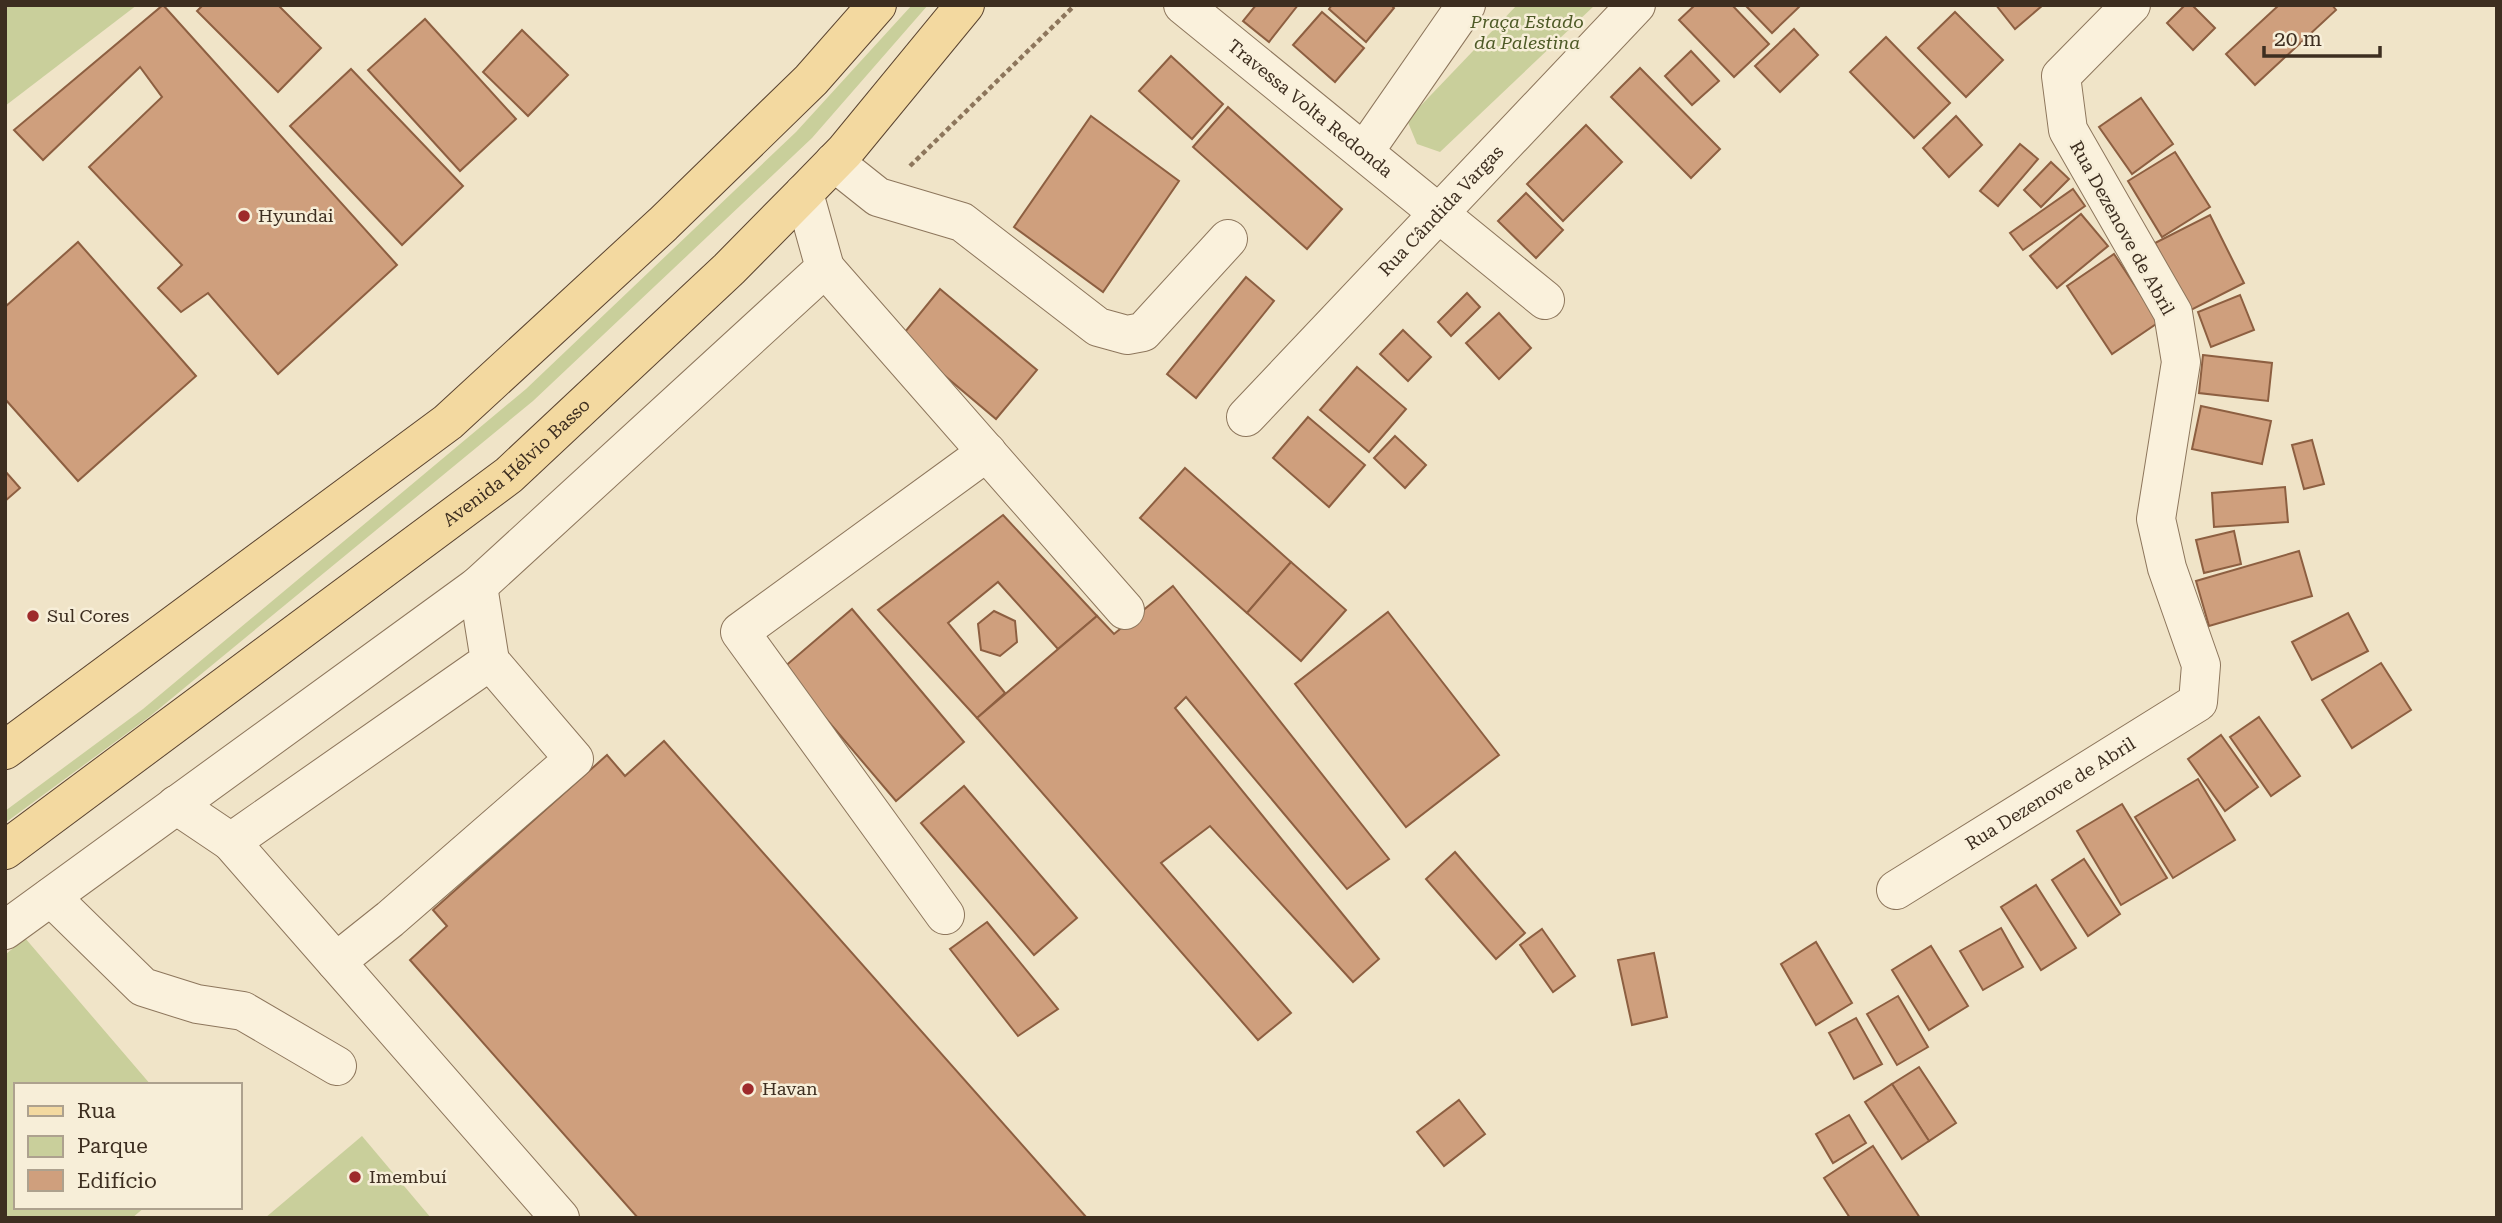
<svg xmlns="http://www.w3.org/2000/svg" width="2502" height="1223" viewBox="0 0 2502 1223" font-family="'Roboto Serif',serif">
  <rect width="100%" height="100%" fill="#f0e4c8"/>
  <g fill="#c9cf9b">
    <path d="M5,5H137L5,106Z"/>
    <path d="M912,5H928L812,138L533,401L149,717L5,823V811L143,709L526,389L796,132Z"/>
    <path d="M1517,5H1595L1440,152L1417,144L1407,120Z"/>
    <path d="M25,938L151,1085H16V1207H145L132,1218H5V955Z"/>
    <path d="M362,1136L431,1218H265Z"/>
  </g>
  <g fill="#cf9f7d" stroke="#8d5f41" stroke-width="2">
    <path d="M163,5L397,265L278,374L208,293L181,312L158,288L182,265L89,167L162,97L140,67L43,160L14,130Z"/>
    <path d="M203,5H278L321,48L278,92L197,11Z"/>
    <path d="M1256,5H1298L1269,42L1243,21Z"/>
    <path d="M1332,5H1391L1394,8L1366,42L1329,9Z"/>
    <path d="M1695,5H1732L1769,44L1734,77L1679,20Z"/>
    <path d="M1745,5H1797L1799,7L1772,33Z"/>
    <path d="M1996,5H2043L2015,29Z"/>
    <path d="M2185,5H2192L2215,28L2193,50L2167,23Z"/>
    <path d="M2279,5H2332L2336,10L2255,85L2226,54Z"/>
    <path d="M1322,12L1364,48L1335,82L1293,45Z"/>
    <path d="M1955,12L2003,60L1966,97L1918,48Z"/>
    <path d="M425,19L516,119L460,171L368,70Z"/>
    <path d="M1794,29L1818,55L1780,92L1755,66Z"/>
    <path d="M522,30L568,75L528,116L483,72Z"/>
    <path d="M1886,37L1950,103L1914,138L1850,72Z"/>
    <path d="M1691,51L1719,81L1692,105L1665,76Z"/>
    <path d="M1171,56L1223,104L1192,139L1139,91Z"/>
    <path d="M1640,68L1720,149L1691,178L1611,97Z"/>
    <path d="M351,69L463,186L402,245L290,126Z"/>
    <path d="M2141,98L2173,144L2132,174L2099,127Z"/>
    <path d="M1228,107L1342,209L1307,249L1193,147Z"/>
    <path d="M1091,116L1179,181L1103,292L1014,227Z"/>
    <path d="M1956,116L1982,145L1949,177L1923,148Z"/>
    <path d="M1586,125L1622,162L1563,221L1527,184Z"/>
    <path d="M2020,144L2038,159L1998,206L1980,191Z"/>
    <path d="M2175,152L2210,207L2162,237L2128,181Z"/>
    <path d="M2051,162L2069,179L2041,207L2024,190Z"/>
    <path d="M2073,189L2085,206L2023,250L2010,233Z"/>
    <path d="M1526,193L1563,230L1536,258L1498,221Z"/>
    <path d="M2081,214L2108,246L2057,288L2030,256Z"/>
    <path d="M2210,215L2244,283L2189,311L2155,243Z"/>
    <path d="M78,242L196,376L78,481L5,399V307Z"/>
    <path d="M2114,254L2159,322L2112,354L2067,286Z"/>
    <path d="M1246,277L1274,301L1196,398L1167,374Z"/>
    <path d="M940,289L1037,370L996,419L900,338Z"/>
    <path d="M1467,293L1480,307L1451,336L1438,322Z"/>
    <path d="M2240,295L2254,330L2211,347L2198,312Z"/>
    <path d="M1499,313L1531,348L1499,379L1466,343Z"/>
    <path d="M1403,330L1431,357L1408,381L1380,354Z"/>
    <path d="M2203,355L2272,363L2268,401L2199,393Z"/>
    <path d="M1357,367L1406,409L1369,452L1320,410Z"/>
    <path d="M2201,406L2271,421L2262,464L2192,449Z"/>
    <path d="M1308,417L1365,465L1329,507L1273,458Z"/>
    <path d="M1395,436L1426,465L1405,488L1374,458Z"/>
    <path d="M2312,440L2324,484L2304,489L2292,445Z"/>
    <path d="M1185,468L1291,562L1247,613L1140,518Z"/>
    <path d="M5,471L20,488L5,501Z"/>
    <path d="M2285,487L2288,522L2214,527L2212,493Z"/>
    <path d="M1003,515L1097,616L1058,649L998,582L948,623L1005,693L977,718L878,610Z"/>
    <path d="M2234,531L2241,564L2204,573L2196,540Z"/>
    <path d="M2299,551L2312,596L2209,626L2196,581Z"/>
    <path d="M1291,562L1346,610L1301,661L1247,613Z"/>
    <path d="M1173,586L1389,859L1347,889L1186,697L1175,708L1379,959L1353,982L1210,826L1161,863L1291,1013L1258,1040L977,718L1097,616L1114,634Z"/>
    <path d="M852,609L964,742L896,801L783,668Z"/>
    <path d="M994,611L1015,621L1017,642L1000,656L981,650L978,624Z"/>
    <path d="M1388,612L1499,755L1406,827L1295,684Z"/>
    <path d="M2348,613L2368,651L2312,680L2292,642Z"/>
    <path d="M2381,663L2411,710L2352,748L2322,700Z"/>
    <path d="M2259,717L2300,776L2271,796L2230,737Z"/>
    <path d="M2221,735L2258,787L2225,811L2188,759Z"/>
    <path d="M664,741L1087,1218H638L410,960L447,926L433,910L607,755L625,776Z"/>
    <path d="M2198,779L2235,840L2173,878L2135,817Z"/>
    <path d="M964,786L1077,918L1034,955L921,823Z"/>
    <path d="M2122,804L2167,878L2121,905L2077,831Z"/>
    <path d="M1455,852L1525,933L1496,959L1426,879Z"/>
    <path d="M2084,859L2120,914L2088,936L2052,880Z"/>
    <path d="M2036,885L2076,948L2041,970L2001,907Z"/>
    <path d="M987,922L1058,1009L1018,1036L950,949Z"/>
    <path d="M2001,928L2023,967L1983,990L1960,951Z"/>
    <path d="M1542,929L1575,976L1553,992L1520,945Z"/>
    <path d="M1816,942L1852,1003L1816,1025L1781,964Z"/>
    <path d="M1931,946L1968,1006L1929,1030L1892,970Z"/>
    <path d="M1654,953L1667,1017L1632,1025L1618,960Z"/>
    <path d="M1898,996L1928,1047L1897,1065L1867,1014Z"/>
    <path d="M1856,1018L1882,1064L1854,1079L1829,1033Z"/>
    <path d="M1919,1067L1956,1123L1929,1141L1892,1084Z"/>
    <path d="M1892,1084L1929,1141L1902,1159L1865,1102Z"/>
    <path d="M1459,1100L1485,1134L1444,1166L1417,1132Z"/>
    <path d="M1849,1115L1866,1143L1833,1163L1816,1134Z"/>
    <path d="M1873,1146L1920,1218H1850L1824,1178Z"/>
  </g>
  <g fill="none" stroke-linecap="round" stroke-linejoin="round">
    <g stroke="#8d765c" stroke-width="40">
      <g id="minor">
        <path id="s1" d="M1183,5L1545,300"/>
        <path d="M1364,152L1466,5"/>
        <path d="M834,162L878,197L962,222L1098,327L1127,335L1143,332L1228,239"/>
        <path d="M825,268L1125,610"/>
        <path id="s2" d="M1246,417L1636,5"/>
        <path d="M176,805L231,842L490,661L478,586"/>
        <path d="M231,842L336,962L390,919L574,759L490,661"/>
        <path id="s3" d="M1896,890L2198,702L2201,665L2167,568L2156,519L2181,362L2173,313L2068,130L2061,76L2131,5"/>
        <path d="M51,897L143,987L197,1004L243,1011L337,1066"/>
        <path d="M945,915L740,632L987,452"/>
        <path d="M5,930L478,586L825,268L804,193"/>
        <path d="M336,962L560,1218"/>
      </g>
    </g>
    <g stroke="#5b4430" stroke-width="40">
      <g id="major">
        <path d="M5,750L448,422L663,224L811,80L877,5"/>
        <path id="s4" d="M5,850L509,475L729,269L804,193L845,151L965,5"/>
      </g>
    </g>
    <path stroke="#8d765c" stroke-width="4.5" stroke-dasharray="5 3.5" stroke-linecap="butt" d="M910,166L1075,5"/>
    <use href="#minor" stroke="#faf1dc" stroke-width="38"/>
    <use href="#major" stroke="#f3d9a0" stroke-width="38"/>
  </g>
  <g fill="#9e2a2b" stroke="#f7eed8" stroke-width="2.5">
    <circle cx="244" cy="216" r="7"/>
    <circle cx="33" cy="616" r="7"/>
    <circle cx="748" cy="1089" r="7"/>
    <circle cx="355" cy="1177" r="7"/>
  </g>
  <g text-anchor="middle" stroke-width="5" stroke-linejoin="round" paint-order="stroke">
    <g font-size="18" font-style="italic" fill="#4d5a26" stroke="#f7eed8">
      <text x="1527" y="28">Praça Estado<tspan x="1527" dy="21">da Palestina</tspan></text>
    </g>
    <g font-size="18" fill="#3d2e20" stroke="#f7eed8">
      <text dy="6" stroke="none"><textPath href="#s1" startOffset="164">Travessa Volta Redonda</textPath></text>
      <text dy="6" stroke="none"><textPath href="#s2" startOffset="284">Rua Cândida Vargas</textPath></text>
      <text transform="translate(2122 228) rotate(61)" y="6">Rua Dezenove de Abril</text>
      <text dy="6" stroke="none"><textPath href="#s4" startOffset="642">Avenida Hélvio Basso</textPath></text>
      <text dy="6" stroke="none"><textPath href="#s3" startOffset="182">Rua Dezenove de Abril</textPath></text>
    </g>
    <g font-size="18" fill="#3d2e20" stroke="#f7eed8" text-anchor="start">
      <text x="258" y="222">Hyundai</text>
      <text x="47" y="622">Sul Cores</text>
      <text x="762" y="1095">Havan</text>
      <text x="369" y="1183">Imembuí</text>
    </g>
  </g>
  <rect width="2502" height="1223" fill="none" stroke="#3d2e20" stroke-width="14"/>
  <rect x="14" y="1083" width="228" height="126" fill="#f7eed8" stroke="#ada18e" stroke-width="2"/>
  <rect x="28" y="1106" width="35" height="10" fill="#f3d9a0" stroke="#ada18e" stroke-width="2"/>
  <text x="77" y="1118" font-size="21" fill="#3d2e20">Rua</text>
  <rect x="28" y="1136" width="35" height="21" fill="#c9cf9b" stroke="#ada18e" stroke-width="2"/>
  <text x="77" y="1153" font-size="21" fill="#3d2e20">Parque</text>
  <rect x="28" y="1170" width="35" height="21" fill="#cf9f7d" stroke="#ada18e" stroke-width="2"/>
  <text x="77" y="1188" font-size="21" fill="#3d2e20">Edifício</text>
  <path d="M2264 46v10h116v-10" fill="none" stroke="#3d2e20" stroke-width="3.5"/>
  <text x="2274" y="46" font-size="21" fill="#3d2e20" stroke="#f7eed8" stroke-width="5" paint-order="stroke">20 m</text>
</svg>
